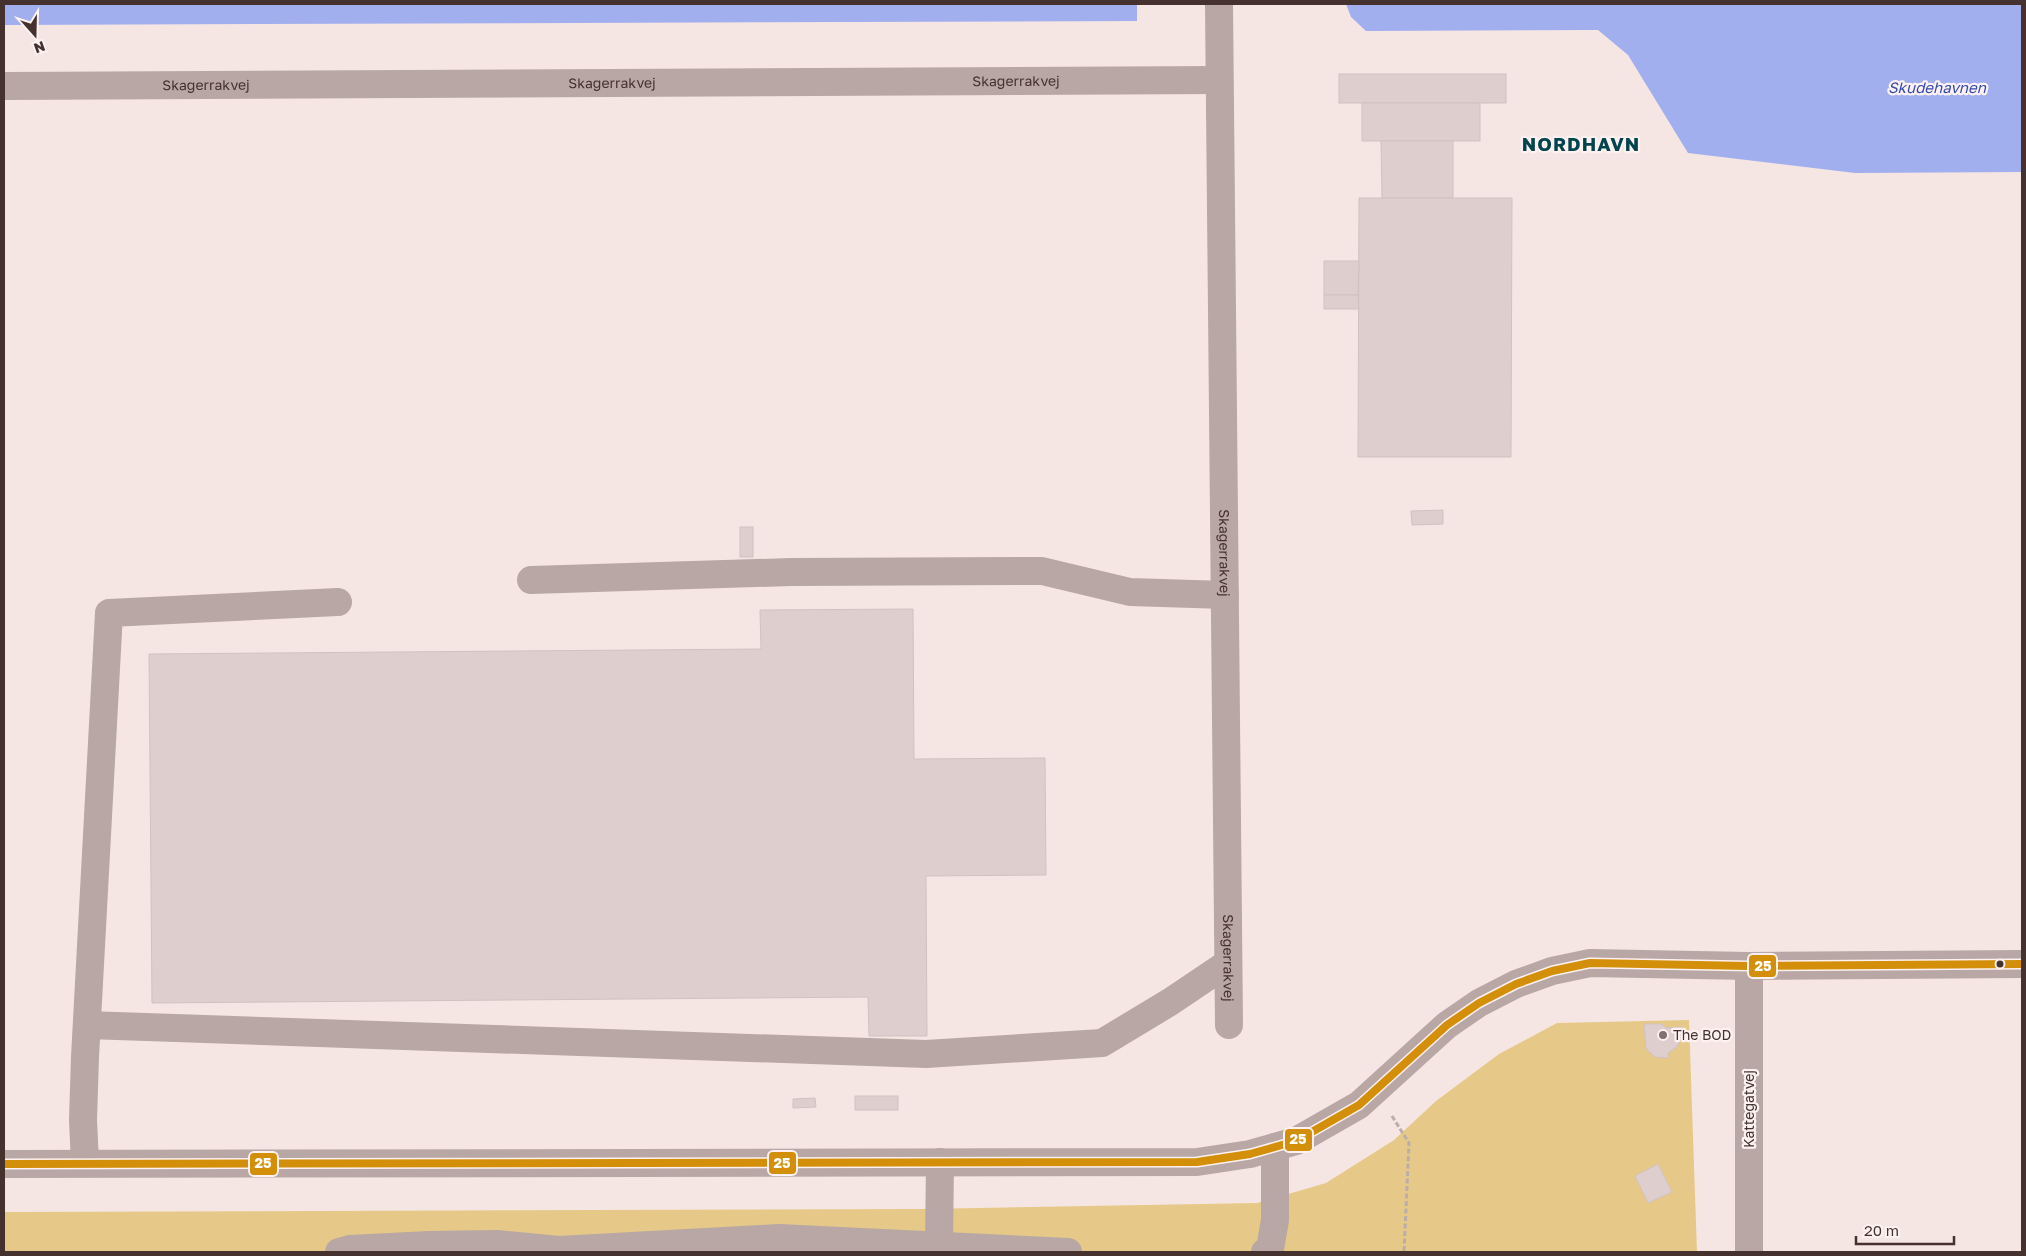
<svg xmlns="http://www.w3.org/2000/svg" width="2026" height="1256" viewBox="0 0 2026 1256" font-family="'Golos Text',sans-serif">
  <rect width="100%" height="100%" fill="#f6e6e3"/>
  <path fill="#e6c988" d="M1689,1020L1697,1252H4V1212L922,1209L1257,1203L1326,1183L1394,1140L1436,1101L1499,1054L1557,1023Z"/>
  <g fill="#a1afee">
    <path d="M4,4H1137V21L4,25Z"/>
    <path d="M1346,4H2022V172L1855,173L1688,153L1628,55L1598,30L1366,31L1351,17Z"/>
  </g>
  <g fill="#dfcece" stroke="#d1c1c0">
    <rect x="1339" y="74" width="167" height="29"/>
    <rect x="1362" y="103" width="118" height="38"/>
    <path d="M1381,141H1453V198H1382Z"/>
    <path d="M1359,198H1512L1511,457H1358Z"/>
    <path d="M1324,261H1359L1358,295H1324Z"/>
    <path d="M1324,295H1358L1359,309H1324Z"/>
    <path d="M1443,510V524L1412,525L1411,511Z"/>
    <rect x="740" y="527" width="13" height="30"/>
    <path d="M913,609L914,759L1045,758L1046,875L926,876L927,1036H869L868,997L152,1003L149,654L761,649L760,610Z"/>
    <path d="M1644,1024H1661L1667,1028L1681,1027L1680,1041L1677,1047L1668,1053V1058L1655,1057L1646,1049Z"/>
    <rect x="855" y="1096" width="43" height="14"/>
    <path d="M815,1098L816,1107L793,1108V1099Z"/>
    <path d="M1658,1164L1672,1192L1648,1203L1635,1176Z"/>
  </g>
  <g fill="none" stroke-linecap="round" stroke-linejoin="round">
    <path stroke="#bbadaa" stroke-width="3" stroke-dasharray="5 2.5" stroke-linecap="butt" d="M1392,1116L1409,1143L1404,1252"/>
    <g stroke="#b8a7a4" stroke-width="28">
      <path id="s1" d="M1219,4L1229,1025"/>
      <path id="s2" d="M4,86L1219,80"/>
      <path d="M531,580L791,572L1042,571L1130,592L1225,595"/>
      <path d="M1749,966V1252"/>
      <path d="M87,1025L926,1054L1102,1043L1170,1002L1228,963"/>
      <path d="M85,1163L83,1120L85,1057L109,613L338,602"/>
      <path d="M4,1164L1197,1162L1250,1154L1296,1141L1359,1105L1447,1025L1479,1003L1516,984L1552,971L1590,963L1749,966L2022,964"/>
      <path d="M939,1245L940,1162"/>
      <path d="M339,1252L350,1249L429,1245L496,1244L559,1250L779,1238L1068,1252"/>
      <path d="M1265,1252L1270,1249L1275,1220V1147"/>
    </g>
    <g stroke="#fdf2f1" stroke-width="11">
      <path id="bus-1" d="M4,1164L1197,1162L1250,1154L1296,1141L1359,1105L1447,1025L1479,1003L1516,984L1552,971L1590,963L1749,966L2022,964"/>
    </g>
    <use href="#bus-1" stroke="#d38f09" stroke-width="8"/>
  </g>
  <circle fill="#45322f" stroke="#fdf2f1" stroke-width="2" cx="2000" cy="964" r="4.5"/>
  <circle fill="#83716e" stroke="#fdf2f1" stroke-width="2" cx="1663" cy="1035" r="5"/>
  <g text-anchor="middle" stroke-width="4.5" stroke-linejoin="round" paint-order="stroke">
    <g font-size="14" fill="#45322f" stroke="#fdf2f1">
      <text dy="5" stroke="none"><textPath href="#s2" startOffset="1012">Skagerrakvej</textPath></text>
      <text dy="5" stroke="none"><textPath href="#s2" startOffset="608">Skagerrakvej</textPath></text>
      <text dy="5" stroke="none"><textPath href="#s2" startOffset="202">Skagerrakvej</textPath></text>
      <text dy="5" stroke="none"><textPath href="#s1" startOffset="549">Skagerrakvej</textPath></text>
      <text dy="5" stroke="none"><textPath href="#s1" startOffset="954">Skagerrakvej</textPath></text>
      <text transform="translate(1749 1109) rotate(-90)" y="5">Kattegatvej</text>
    </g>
    <g font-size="14" fill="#45322f" stroke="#fdf2f1" text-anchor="start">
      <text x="1673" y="1040">The BOD</text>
    </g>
    <g font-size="15" font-style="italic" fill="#344ab2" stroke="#fdf2f1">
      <text x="1937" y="93">Skudehavnen</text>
    </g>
    <g font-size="19" font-weight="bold" letter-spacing="1" fill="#02444d" stroke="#fdf2f1">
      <text x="1581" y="151">NORDHAVN</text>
    </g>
  </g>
  <g stroke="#fdf2f1" stroke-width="2">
    <rect x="1748" y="954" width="29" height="24" rx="5" fill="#d38f09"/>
    <rect x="1284" y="1128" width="29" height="24" rx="5" fill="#d38f09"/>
    <rect x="768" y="1151" width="29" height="24" rx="5" fill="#d38f09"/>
    <rect x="249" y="1152" width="29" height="24" rx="5" fill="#d38f09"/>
  </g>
  <g font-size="14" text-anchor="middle" font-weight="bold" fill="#fff">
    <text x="1763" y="971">25</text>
    <text x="1298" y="1144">25</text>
    <text x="782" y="1168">25</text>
    <text x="263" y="1168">25</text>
  </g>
  <rect width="2026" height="1256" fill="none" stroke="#45322f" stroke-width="10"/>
  <g transform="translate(35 35) rotate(160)" stroke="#fdf2f1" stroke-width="4" paint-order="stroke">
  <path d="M0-4L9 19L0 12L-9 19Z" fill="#45322f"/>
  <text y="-8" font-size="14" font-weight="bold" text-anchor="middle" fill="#45322f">N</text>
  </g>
  <path d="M1856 1236v8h98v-8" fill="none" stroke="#45322f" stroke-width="2.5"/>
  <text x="1864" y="1236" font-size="15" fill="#45322f" stroke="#fdf2f1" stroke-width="4" paint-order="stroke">20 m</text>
</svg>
